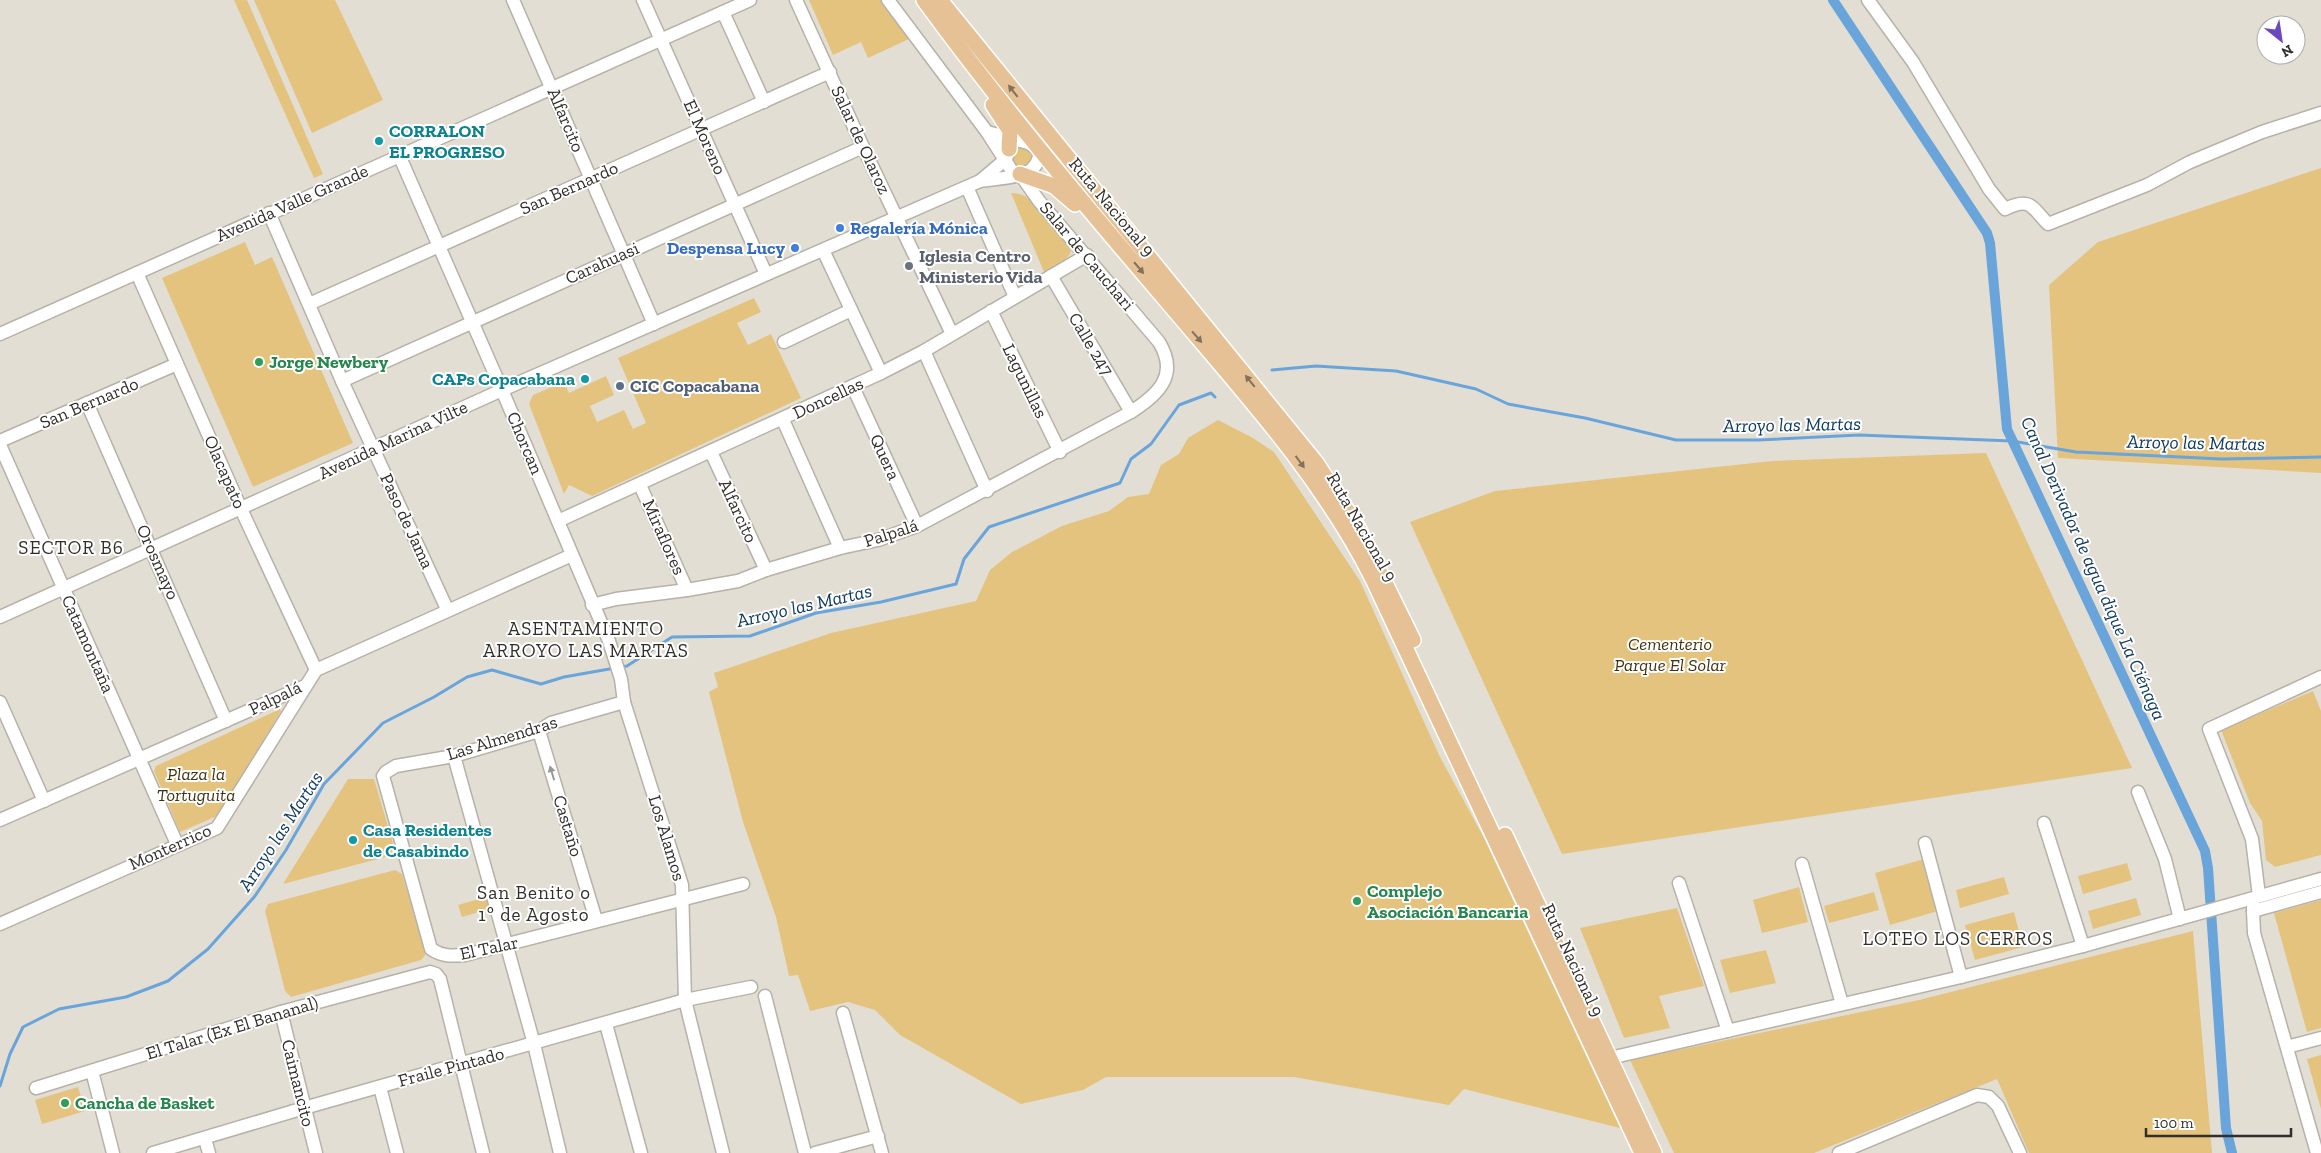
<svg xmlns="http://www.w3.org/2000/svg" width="2321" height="1153" viewBox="0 0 2321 1153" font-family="'Zilla Slab',serif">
  <rect width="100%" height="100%" fill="#e3ded3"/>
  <g fill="#e4c37f">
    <path d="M234,0H247L323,174L314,178Z"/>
    <path d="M254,0H335L383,100L312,133Z"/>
    <path d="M809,0H881L909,39L868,58L861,42L833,55Z"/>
    <circle cx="1023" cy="157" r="11"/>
    <path d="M2321,168V473L2058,458L2049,285L2098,242Z"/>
    <path d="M1011,193C1038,193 1056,226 1072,245C1071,261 1058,265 1044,272Z"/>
    <path d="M245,242L255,265L272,257L353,443L253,487L162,278Z"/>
    <path d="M754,298L761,312L737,323L748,345L771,334L801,398L592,496L569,485L564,494L529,404L533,395L564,382L569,393L606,376L614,395L590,406L597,422L624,410L633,429L646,423L618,358Z"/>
    <path d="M1218,420L1253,438L1274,452L1360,581L1440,757L1483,836L1620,1128L1464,1089L1449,1105L1294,1077H1106L1083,1090L1021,1104L900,1035L875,1010L848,1002L810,1011L798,975L789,976L776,917L743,822L709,692L718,687L714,673L831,633L976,601L990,570L1012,552L1062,526L1109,511L1128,497L1149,494L1161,465L1179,454L1188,438Z"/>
    <path d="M1986,453L2132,768L1562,854L1410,522L1495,491L1772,461Z"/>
    <path d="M2313,691L2321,711V855L2275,867L2266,860L2262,821L2250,803L2221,730Z"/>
    <path d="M280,709L281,711L217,816L180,832L154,771L156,766Z"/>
    <path d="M348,779H374L395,850L393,855L283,884Z"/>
    <path d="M1924,859L1938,911L1890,925L1875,873Z"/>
    <path d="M2127,863L2132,880L2083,894L2078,876Z"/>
    <path d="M395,870L402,874L426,954L421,960L291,997L285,991L265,911L268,904Z"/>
    <path d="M2004,877L2009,894L1960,908L1956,890Z"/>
    <path d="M1799,887L1808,922L1762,933L1753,900Z"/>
    <path d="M1874,892L1879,910L1829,923L1824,906Z"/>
    <path d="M486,897L489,909L462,917L458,905Z"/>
    <path d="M2136,898L2141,915L2093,929L2088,911Z"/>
    <path d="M2321,900V1028L2307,1032L2274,913Z"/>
    <path d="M1677,908L1704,986L1659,996L1670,1028L1624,1038L1580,928Z"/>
    <path d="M2014,912L2023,947L1975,960L1965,925Z"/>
    <path d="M2193,931L2212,1153H2029L1997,1079L1814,1153H1674L1630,1060L1919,1000Z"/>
    <path d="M1766,950L1776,983L1730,993L1720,960Z"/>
    <path d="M2321,1055V1109L2307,1059Z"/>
    <path d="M78,1087L85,1111L42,1124L35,1100Z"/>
  </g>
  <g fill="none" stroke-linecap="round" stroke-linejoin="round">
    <g stroke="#69a4db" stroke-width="3">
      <path d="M1272,370L1316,366L1396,371L1476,389L1508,404L1585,418L1676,440H1758L1859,435L2012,441L2076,452L2222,459L2321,457"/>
      <path d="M621,667L627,666L672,637L750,636L816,613L881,602L956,584L964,559L989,527L1120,483L1131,459L1151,444L1179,405L1211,393L1215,397"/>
      <path d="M0,1086L10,1054L23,1027L59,1009L126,997L168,981L208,949L255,896L286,850L324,784L383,723L434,697L467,677L492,670L541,684L564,677L615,668"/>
    </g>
    <path stroke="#69a4db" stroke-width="10" d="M1833,0L1987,233L1990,243L2007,429L2205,851L2208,868L2226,1128L2232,1153"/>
    <g stroke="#b7b2a8" stroke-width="15">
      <g id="minor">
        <path d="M513,0L654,324"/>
        <path d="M643,0L766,274"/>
        <path d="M796,0L863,147L952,334"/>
        <path d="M1868,0L1913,62L1989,189L2005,209C2030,197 2031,206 2048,224L2147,185L2190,162L2262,132L2321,113"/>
        <path d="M723,12L764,102"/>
        <path d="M399,155L502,390L609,641L621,679L624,702L682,885L685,1000L723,1153"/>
        <path d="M980,181L1006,159L1008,153"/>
        <path d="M967,187L1015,297"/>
        <path d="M269,213L342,381L447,609"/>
        <path d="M823,250L881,373"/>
        <path d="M137,273L241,509L316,670"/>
        <path d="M1051,276L1131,412"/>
        <path d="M309,304L830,72"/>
        <path d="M991,311L1060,452"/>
        <path d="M0,334L750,0"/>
        <path d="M784,342L851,310"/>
        <path d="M924,351L987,491"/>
        <path d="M342,381L863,147"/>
        <path d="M853,387L917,526"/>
        <path d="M87,403L226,721"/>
        <path d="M783,420L840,548"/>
        <path d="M0,441L177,364"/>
        <path d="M0,445L177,844"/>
        <path d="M711,452L766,570"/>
        <path d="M640,485L687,590"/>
        <path d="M558,521L881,373L924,351L1087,255"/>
        <path d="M592,605L616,599L687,590L738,581L766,570L840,548L878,540L917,526L1131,412C1159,394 1179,375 1159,342L1039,201L1020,174L1012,171L987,132L888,0"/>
        <path d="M0,617L502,390L980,181C1003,177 1042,180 1039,150L1028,143L987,132"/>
        <path d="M0,702L44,801"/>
        <path d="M624,702L551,723L539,731L454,756L396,766L386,772L383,776L431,949C443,957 452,956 465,955L743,884"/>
        <path d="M539,731L596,920"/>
        <path d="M454,756L534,1044L560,1153"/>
        <path d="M2138,792L2165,859L2180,919"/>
        <path d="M0,820L305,686"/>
        <path d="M2044,823L2083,946"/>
        <path d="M1925,843L1961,977"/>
        <path d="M1802,864L1842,1004"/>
        <path d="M1679,883L1728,1031"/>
        <path d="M2259,896L2252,839L2209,729L2321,677"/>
        <path d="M2253,905V911L2321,892"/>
        <path d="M2253,911L2254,933L2317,1153"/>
        <path d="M0,924L217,828L316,670L572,555"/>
        <path d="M765,996L805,1153"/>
        <path d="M281,1012L316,1153"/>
        <path d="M843,1013L882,1153"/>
        <path d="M606,1024L641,1153"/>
        <path d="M2287,1047L2321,1038"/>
        <path d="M1610,1058L1961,977L2083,946L2321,879"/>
        <path d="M92,1071L113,1153"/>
        <path d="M380,1087L397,1153"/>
        <path d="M36,1088L281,1012L430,972L436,974L440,979L483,1153"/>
        <path d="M205,1139L209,1153"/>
        <path d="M153,1153L304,1108L685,1000L751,987"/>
        <path d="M815,1153L878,1136"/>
        <path d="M1839,1153L1977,1095L1989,1097L1998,1106L2020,1153"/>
      </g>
    </g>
    <g stroke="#fff" stroke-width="18">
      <g id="major">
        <path d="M924,0C1000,104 1082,202 1166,300C1241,389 1320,474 1373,579L1642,1153"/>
        <path d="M940,0L1317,464L1358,528L1413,640"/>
        <path d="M993,105L1010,131L1009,149"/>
        <path d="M1020,174L1054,186L1075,204"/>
        <path d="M1505,835L1654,1153"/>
      </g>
    </g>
    <use href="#minor" stroke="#fff" stroke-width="12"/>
    <use href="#major" stroke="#e6c196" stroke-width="15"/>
  </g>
  <defs><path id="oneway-solid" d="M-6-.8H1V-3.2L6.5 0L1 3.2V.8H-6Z" transform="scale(1.25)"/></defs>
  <g fill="#82715b">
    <use href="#oneway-solid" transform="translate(1013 91) rotate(-128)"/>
    <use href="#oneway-solid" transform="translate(1139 268) rotate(50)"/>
    <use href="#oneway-solid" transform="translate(1197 337) rotate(49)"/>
    <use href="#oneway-solid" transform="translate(1250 381) rotate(-129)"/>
    <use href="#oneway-solid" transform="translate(1300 462) rotate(54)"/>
  </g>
  <use fill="#989795" href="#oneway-solid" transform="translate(552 773) rotate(-107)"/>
  <g fill="#0f9aa8" stroke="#fff" stroke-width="2">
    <circle cx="379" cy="141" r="5"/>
    <circle cx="585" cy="379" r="5"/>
    <circle cx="353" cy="840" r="5"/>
  </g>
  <g fill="#3f7fe0" stroke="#fff" stroke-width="2">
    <circle cx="840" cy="228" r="5"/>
    <circle cx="795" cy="248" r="5"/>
  </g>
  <circle fill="#6b7280" stroke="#fff" stroke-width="2" cx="909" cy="266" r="5"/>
  <g fill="#2e9e5b" stroke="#fff" stroke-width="2">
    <circle cx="259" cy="362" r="5"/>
    <circle cx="1357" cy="901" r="5"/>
    <circle cx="65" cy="1103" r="5"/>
  </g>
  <circle fill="#5c6f8a" stroke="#fff" stroke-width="2" cx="620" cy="386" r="5"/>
  <g text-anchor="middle" stroke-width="4" stroke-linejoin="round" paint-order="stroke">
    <g font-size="18" fill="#312f2b" stroke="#fff">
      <text transform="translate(566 120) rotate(67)" y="6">Alfarcito</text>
      <text transform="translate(705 137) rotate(66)" y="6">El Moreno</text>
      <text transform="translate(861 140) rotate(65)" y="6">Salar de Olaroz</text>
      <text transform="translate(569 188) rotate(-24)" y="6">San Bernardo</text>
      <text transform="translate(292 203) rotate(-24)" y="6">Avenida Valle Grande</text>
      <text transform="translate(1112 207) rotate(50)" y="6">Ruta Nacional 9</text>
      <text transform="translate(1087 256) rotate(50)" y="6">Salar de Cauchari</text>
      <text transform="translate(602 263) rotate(-24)" y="6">Carahuasi</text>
      <text transform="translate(1091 344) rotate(59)" y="6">Calle 247</text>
      <text transform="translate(1025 381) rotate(64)" y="6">Lagunillas</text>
      <text transform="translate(828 398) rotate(-25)" y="6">Doncellas</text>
      <text transform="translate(89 403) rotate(-23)" y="6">San Bernardo</text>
      <text transform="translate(393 440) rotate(-25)" y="6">Avenida Marina Vilte</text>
      <text transform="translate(525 443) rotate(67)" y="6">Chorcan</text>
      <text transform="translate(885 457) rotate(65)" y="6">Quera</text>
      <text transform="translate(225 472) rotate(66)" y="6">Olacapato</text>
      <text transform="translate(738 511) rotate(65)" y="6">Alfarcito</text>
      <text transform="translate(407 521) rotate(65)" y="6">Paso de Jama</text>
      <text transform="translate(1362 527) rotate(60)" y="6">Ruta Nacional 9</text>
      <text transform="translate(891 533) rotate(-18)" y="6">Palpalá</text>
      <text transform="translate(664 537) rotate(66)" y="6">Miraflores</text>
      <text transform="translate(158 562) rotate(66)" y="6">Orosmayo</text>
      <text transform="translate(88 644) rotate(66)" y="6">Catamontaña</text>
      <text transform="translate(275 698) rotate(-26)" y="6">Palpalá</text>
      <text transform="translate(502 738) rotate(-17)" y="6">Las Almendras</text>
      <text transform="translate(568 826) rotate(73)" y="6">Castaño</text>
      <text transform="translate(667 838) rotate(73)" y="6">Los Alamos</text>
      <text transform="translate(170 847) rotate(-24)" y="6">Monterrico</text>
      <text transform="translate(489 948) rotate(-12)" y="6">El Talar</text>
      <text transform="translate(1573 960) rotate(65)" y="6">Ruta Nacional 9</text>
      <text transform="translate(232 1028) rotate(-17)" y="6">El Talar (Ex El Bananal)</text>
      <text transform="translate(451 1067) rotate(-15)" y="6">Fraile Pintado</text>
      <text transform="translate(298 1083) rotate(76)" y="6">Caimancito</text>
    </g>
    <g font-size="18" font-weight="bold" fill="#0d838f" stroke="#fff" text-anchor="start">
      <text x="389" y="137">CORRALON<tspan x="389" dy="21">EL PROGRESO</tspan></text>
      <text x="575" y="385" text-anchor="end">CAPs Copacabana</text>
      <text x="363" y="836">Casa Residentes<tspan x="363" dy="21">de Casabindo</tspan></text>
    </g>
    <g font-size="18" font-weight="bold" fill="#366cbe" stroke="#fff" text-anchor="start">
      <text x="850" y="234">Regalería Mónica</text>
      <text x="785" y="254" text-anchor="end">Despensa Lucy</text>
    </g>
    <g font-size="18" font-weight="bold" fill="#5b616d" stroke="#fff" text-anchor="start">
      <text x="919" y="262">Iglesia Centro<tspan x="919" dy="21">Ministerio Vida</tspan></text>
    </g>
    <g font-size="18" font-weight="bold" fill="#27864d" stroke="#fff" text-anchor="start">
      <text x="269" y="368">Jorge Newbery</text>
      <text x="1367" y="897">Complejo<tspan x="1367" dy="21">Asociación Bancaria</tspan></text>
      <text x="75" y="1109">Cancha de Basket</text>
    </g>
    <g font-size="18" font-weight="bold" fill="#4e5e75" stroke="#fff" text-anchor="start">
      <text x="630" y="392">CIC Copacabana</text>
    </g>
    <g font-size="18" font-style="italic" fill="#413211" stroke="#fff">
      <text x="1670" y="650">Cementerio<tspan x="1670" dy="21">Parque El Solar</tspan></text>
      <text x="196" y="780">Plaza la<tspan x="196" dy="21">Tortuguita</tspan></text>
    </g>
    <g font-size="19" font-style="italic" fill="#0f3b60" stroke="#fff">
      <text transform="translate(1792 424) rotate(-1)" y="7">Arroyo las Martas</text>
      <text transform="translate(2196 442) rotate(1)" y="7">Arroyo las Martas</text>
      <text transform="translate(2094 568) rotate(66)" y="7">Canal Derivador de agua dique La Ciénaga</text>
      <text transform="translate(804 605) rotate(-13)" y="7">Arroyo las Martas</text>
      <text transform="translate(280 831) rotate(-57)" y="7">Arroyo las Martas</text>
    </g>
    <g font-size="19" letter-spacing="1" fill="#312f2b" stroke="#fff">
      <text x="71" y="554">SECTOR B6</text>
      <text x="586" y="635">ASENTAMIENTO<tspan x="586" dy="22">ARROYO LAS MARTAS</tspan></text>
      <text x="534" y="899">San Benito o<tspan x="534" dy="22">1º de Agosto</tspan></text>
      <text x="1958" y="945">LOTEO LOS CERROS</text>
    </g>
  </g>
  <g transform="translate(2281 40) rotate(150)"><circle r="24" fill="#ffffff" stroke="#adacaa"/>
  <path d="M0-4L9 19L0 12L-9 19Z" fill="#6b47c0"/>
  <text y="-8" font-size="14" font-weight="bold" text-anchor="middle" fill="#312f2b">N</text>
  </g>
  <path d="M2146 1128v8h145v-8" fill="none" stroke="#312f2b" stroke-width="2.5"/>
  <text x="2154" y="1128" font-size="15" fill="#312f2b" stroke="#ffffff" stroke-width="4" paint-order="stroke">100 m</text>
</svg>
